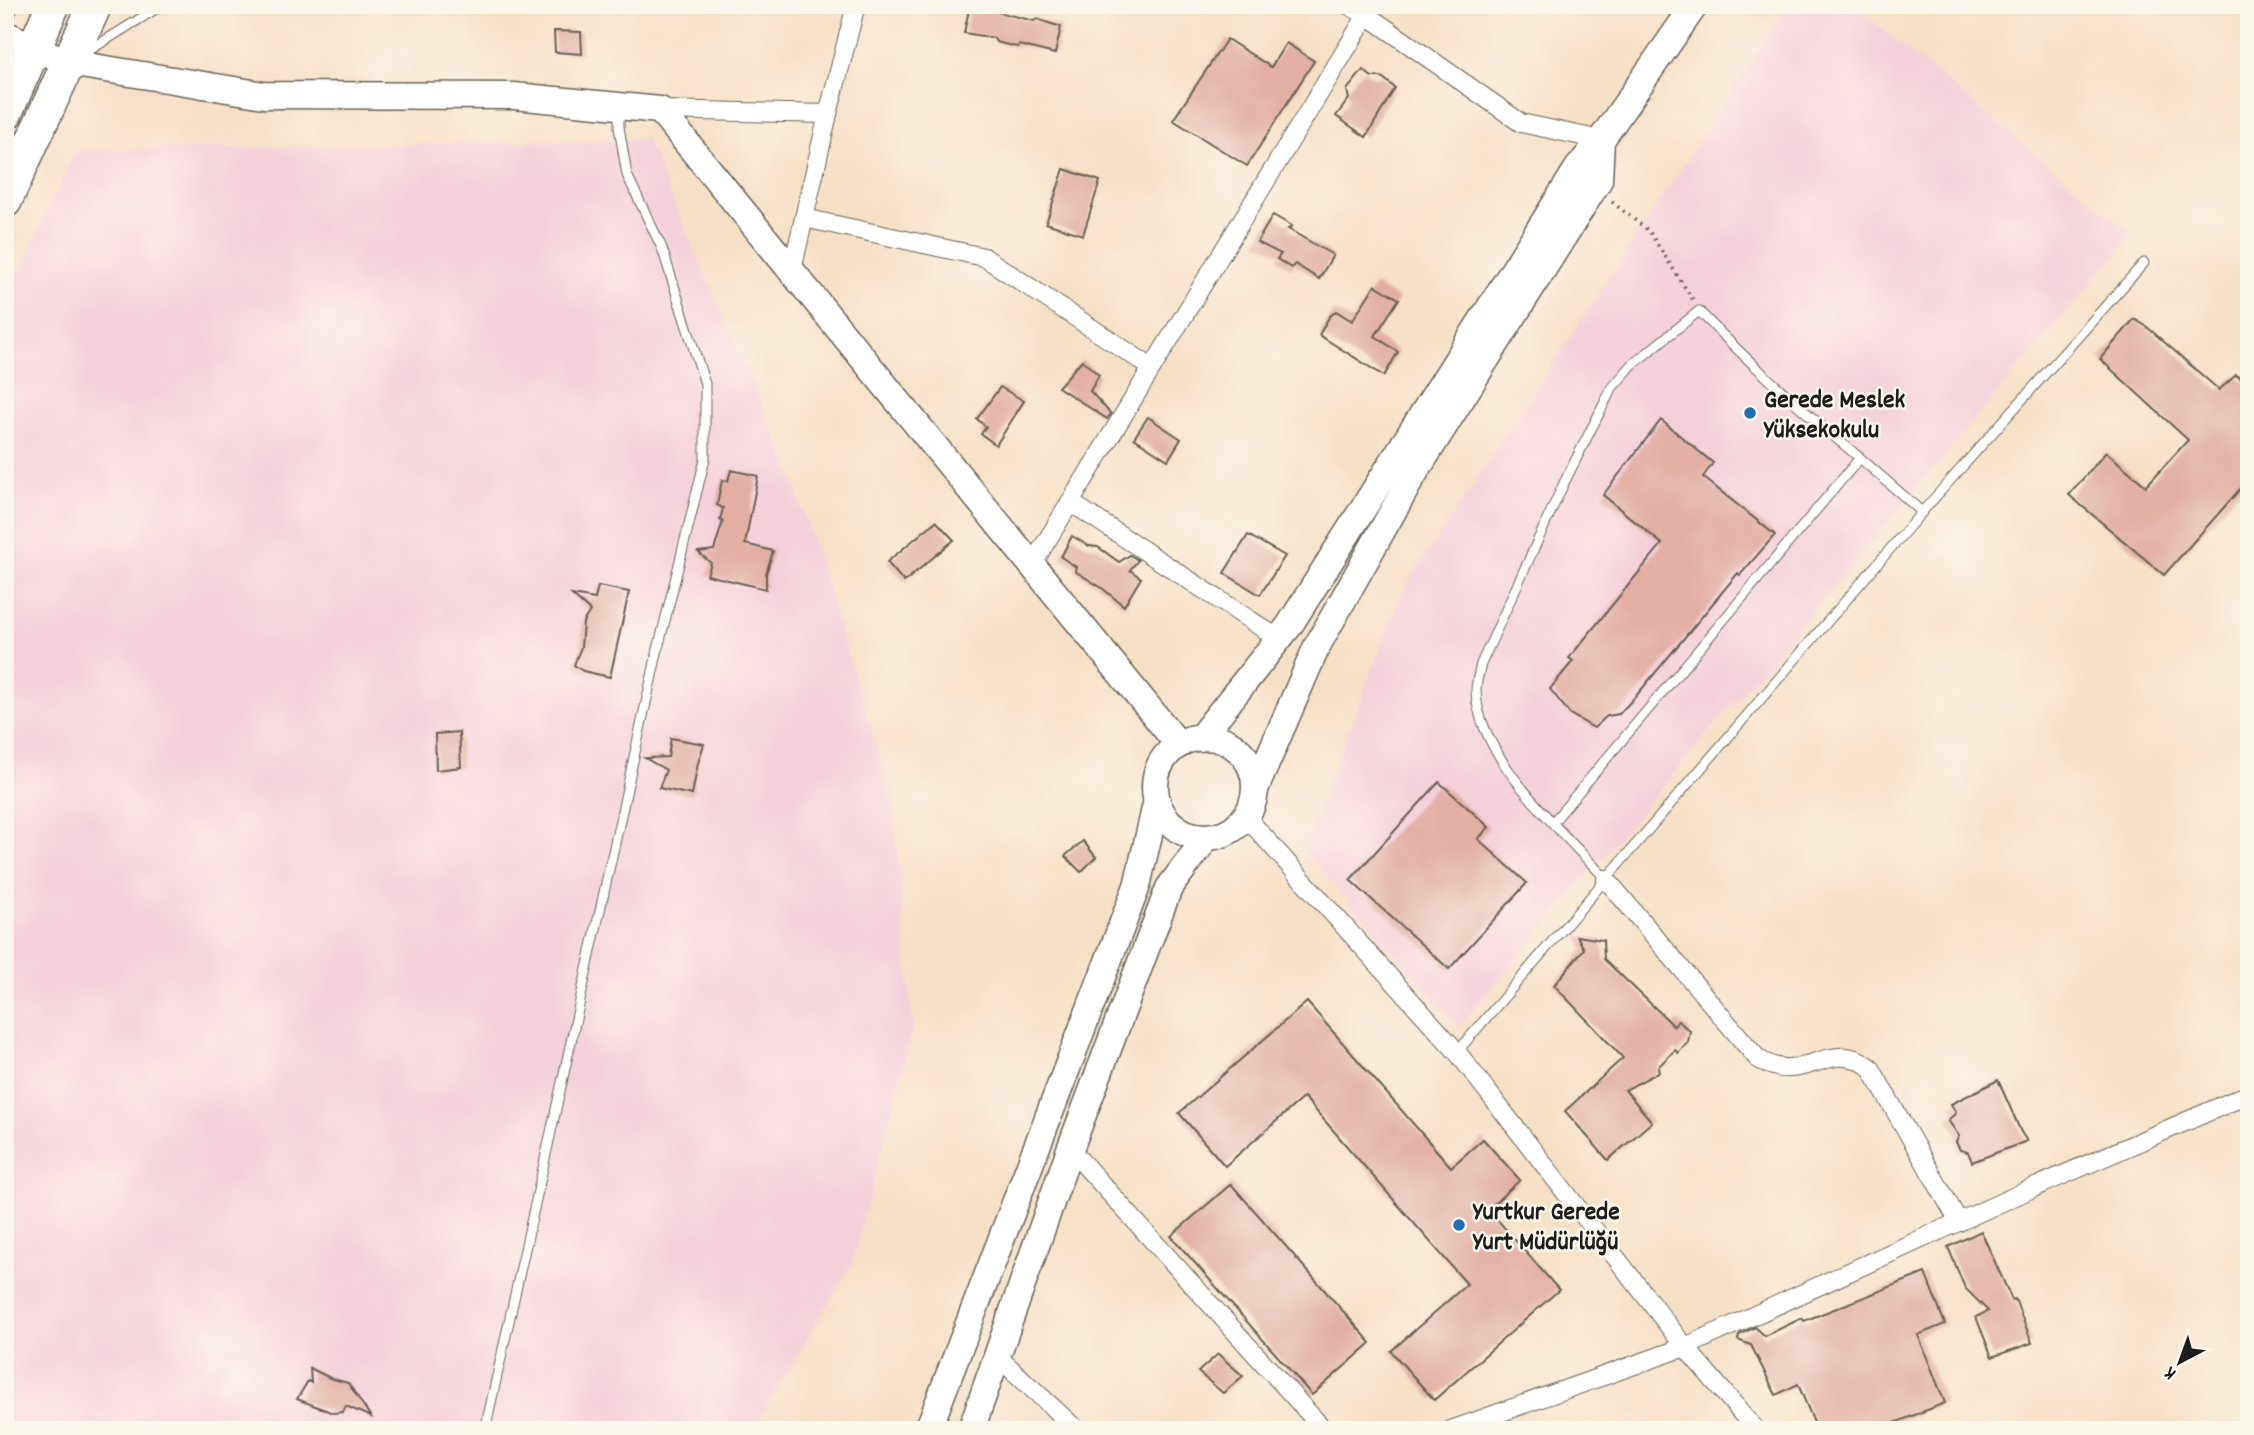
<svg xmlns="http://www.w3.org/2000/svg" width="2254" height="1435" viewBox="0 0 2254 1435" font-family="Dekko,sans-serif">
  <rect width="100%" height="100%" fill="#fbf7ec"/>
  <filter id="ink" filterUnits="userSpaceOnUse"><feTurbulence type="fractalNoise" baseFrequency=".0143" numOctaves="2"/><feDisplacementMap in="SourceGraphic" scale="14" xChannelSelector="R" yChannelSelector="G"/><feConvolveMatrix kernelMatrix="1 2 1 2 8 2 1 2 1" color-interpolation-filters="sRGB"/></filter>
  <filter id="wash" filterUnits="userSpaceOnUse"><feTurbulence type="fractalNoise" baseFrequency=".00686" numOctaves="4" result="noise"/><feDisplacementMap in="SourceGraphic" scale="28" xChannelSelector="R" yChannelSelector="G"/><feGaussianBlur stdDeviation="1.57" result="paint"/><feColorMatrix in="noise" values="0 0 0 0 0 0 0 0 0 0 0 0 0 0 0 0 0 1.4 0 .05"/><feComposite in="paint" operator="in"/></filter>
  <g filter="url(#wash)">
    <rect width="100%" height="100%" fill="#f5e0c5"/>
    <g fill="#f5cfda">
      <path d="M1789,5H1853L2133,234L1458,1027L1303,849L1402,592Z"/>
      <path d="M646,139L790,469L892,798L913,1026L852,1264L752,1430H5V304L75,151Z"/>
    </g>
    <g id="blocks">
      <g fill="#e3afa3">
        <path d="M970,5L1034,21L1037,19L1061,27L1055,54L1019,45L1017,47L1004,44L996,42L994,38L964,33Z"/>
        <path d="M554,31L581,32L582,54L555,52Z"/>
        <path d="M1227,39L1271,67L1286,43L1314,61L1247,166L1173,120Z"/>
        <path d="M1363,70L1372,77H1382L1395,88L1366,137L1336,116L1349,99L1347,90Z"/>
        <path d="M1064,169L1100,181L1083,235L1046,223Z"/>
        <path d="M1273,215L1292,226L1288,229L1333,255L1319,279L1295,264L1291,268L1277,259L1281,254L1257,242Z"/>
        <path d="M1375,285L1399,299L1375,336L1398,352L1384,376L1319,335L1329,317L1336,311L1352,321Z"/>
        <path d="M2134,319L2146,326L2219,390L2236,375L2249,385V479L2164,575L2069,495L2106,452L2146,486L2188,440L2100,359Z"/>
        <path d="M1082,360L1099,375L1090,391L1111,414L1107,419L1058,387Z"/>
        <path d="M1000,387L1024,401L996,445L981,434L986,427L977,419Z"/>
        <path d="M1148,417L1181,439L1168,460L1134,438Z"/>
        <path d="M1661,420L1713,463L1703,477L1775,535L1740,575L1738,573L1636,696L1619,714L1607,716L1594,728L1570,714L1550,689L1573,661L1569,658L1662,544L1603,495Z"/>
        <path d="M731,470L758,476L745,544L773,551L766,574V589L707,575L711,563L698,552L714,550L723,521L720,520L723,508L717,505L722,480L728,481Z"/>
        <path d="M936,521L954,540L904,582L887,562Z"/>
        <path d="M1248,535L1285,556L1260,595L1224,573Z"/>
        <path d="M1072,536L1089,546L1098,547L1119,562L1130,555L1138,560L1130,570L1141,578L1124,606L1102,588L1075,571L1076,567L1061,557Z"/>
        <path d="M598,586L629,592L610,677L583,671L574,665L581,647L583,622L590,611L572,595L595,599Z"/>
        <path d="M459,732L461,767L436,770L435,734Z"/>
        <path d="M671,738L704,744L698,763L692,795L659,788L666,770L645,758L668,757Z"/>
        <path d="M1439,782L1489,827L1478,839L1527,883L1449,969L1350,880Z"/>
        <path d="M1083,841L1096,857L1081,872L1065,856Z"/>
        <path d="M1577,936L1603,940L1604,959L1674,1026L1678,1021L1690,1031L1688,1042L1678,1053L1675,1050L1658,1067L1659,1072L1625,1090L1652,1122L1608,1160L1565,1111L1623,1058L1554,985L1584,949Z"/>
        <path d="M1307,1002L1451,1167L1483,1139L1520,1180L1488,1209L1559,1290L1434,1400L1391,1351L1467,1284L1304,1097L1225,1166L1179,1113Z"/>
        <path d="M1998,1080L2021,1132L2027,1141L1972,1162L1968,1152L1960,1150L1956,1142L1959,1136L1948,1120L1956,1113L1951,1104Z"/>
        <path d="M1231,1184L1371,1343L1312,1395L1171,1236Z"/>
        <path d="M1981,1231L2012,1300L2015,1299L2032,1343L1992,1357L1976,1317L1988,1311L1965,1288L1948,1247Z"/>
        <path d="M1925,1273L1945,1324L1918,1335L1945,1403L1877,1430H1817L1798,1384L1776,1395L1751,1345L1738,1340L1739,1335L1755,1327L1765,1336L1802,1318L1804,1321Z"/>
        <path d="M1218,1354L1243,1376L1223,1393L1198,1372Z"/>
        <path d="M310,1368L330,1378L348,1383L371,1417L346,1406L343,1412L333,1413L297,1399L308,1381L311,1383Z"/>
      </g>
    </g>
  </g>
  <g filter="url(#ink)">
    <use href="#blocks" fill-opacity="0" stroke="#686157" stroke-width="2"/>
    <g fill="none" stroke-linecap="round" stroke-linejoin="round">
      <g stroke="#686157" stroke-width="11">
        <g id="lane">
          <path d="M5,28L14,5"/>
          <path d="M85,53L162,5"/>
          <path d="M1860,458L1922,512"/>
          <path d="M1554,821L1860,458C1804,412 1750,364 1699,311L1632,365L1612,388L1564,483L1481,664C1479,673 1476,682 1476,691C1477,757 1564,833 1606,879"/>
          <path d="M1457,1052L1922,512L2144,263"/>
          <path d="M485,1430L657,653L705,459V384L662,248L627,175L619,127V108"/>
        </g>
      </g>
      <g stroke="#686157" stroke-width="20">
        <g id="street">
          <path d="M1348,5L1367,15L1521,123L1601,140"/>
          <path d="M660,110L828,114L856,5"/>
          <path d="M804,218L984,257L1152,368"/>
          <path d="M792,270L828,114"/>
          <path d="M1070,502L1279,639"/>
          <path d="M1032,565L1367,15"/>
          <path d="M1246,817L1457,1052L1685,1347L1451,1430"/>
          <path d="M1606,879L1757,1058C1802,1089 1829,1036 1870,1067L1959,1222"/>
          <path d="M1070,1149L1324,1430"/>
          <path d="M997,1356L1077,1430"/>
          <path d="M1756,1430L1685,1347L2024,1192L2249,1094"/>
        </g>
      </g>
      <g stroke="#686157" stroke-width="29">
        <g id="secondary">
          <path d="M5,34L69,63L264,95L514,96L660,110L1179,745"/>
          <circle cx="1205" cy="787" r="50"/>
          <path d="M1200,738L1289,626L1578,168L1601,140L1695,5"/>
          <path d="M1256,787L1317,646L1414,474L1599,180L1601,140"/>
          <path d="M928,1430L1137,886L1157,800"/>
          <path d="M971,1430L1070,1149L1169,888L1207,837"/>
        </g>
      </g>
      <g stroke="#686157" stroke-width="36">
        <g id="highway">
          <path d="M5,114L53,5"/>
          <path d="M5,201L95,5"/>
        </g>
      </g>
      <path stroke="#686157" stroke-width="3.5" stroke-dasharray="2 5" stroke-linecap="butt" d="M1612,202L1649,231L1693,300"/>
      <use href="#lane" stroke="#fff" stroke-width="9"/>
      <use href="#street" stroke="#fff" stroke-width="18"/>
      <use href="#secondary" stroke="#fff" stroke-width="26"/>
      <use href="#highway" stroke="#fff" stroke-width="33"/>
    </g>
  </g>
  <g fill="#1f6fb2" stroke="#fbf7ec" stroke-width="2.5">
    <circle cx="1750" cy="413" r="7"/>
    <circle cx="1459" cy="1225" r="7"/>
  </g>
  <g text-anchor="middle" stroke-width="5" stroke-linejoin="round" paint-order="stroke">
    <g font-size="26" font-weight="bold" fill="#1c1c1c" stroke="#fbf7ec" text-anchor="start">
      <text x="1764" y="407">Gerede Meslek<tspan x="1764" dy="30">Yüksekokulu</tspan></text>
      <text x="1473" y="1219">Yurtkur Gerede<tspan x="1473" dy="30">Yurt Müdürlüğü</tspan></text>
    </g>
  </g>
  <rect width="2254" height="1435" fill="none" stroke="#fbf7ec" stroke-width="28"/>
  <g transform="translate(2180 1362) rotate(221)" stroke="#fbf7ec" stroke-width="5" paint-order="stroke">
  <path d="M0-5L12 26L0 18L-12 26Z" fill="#1c1c1c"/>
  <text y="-10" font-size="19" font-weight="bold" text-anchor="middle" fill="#1c1c1c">K</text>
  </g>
</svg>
